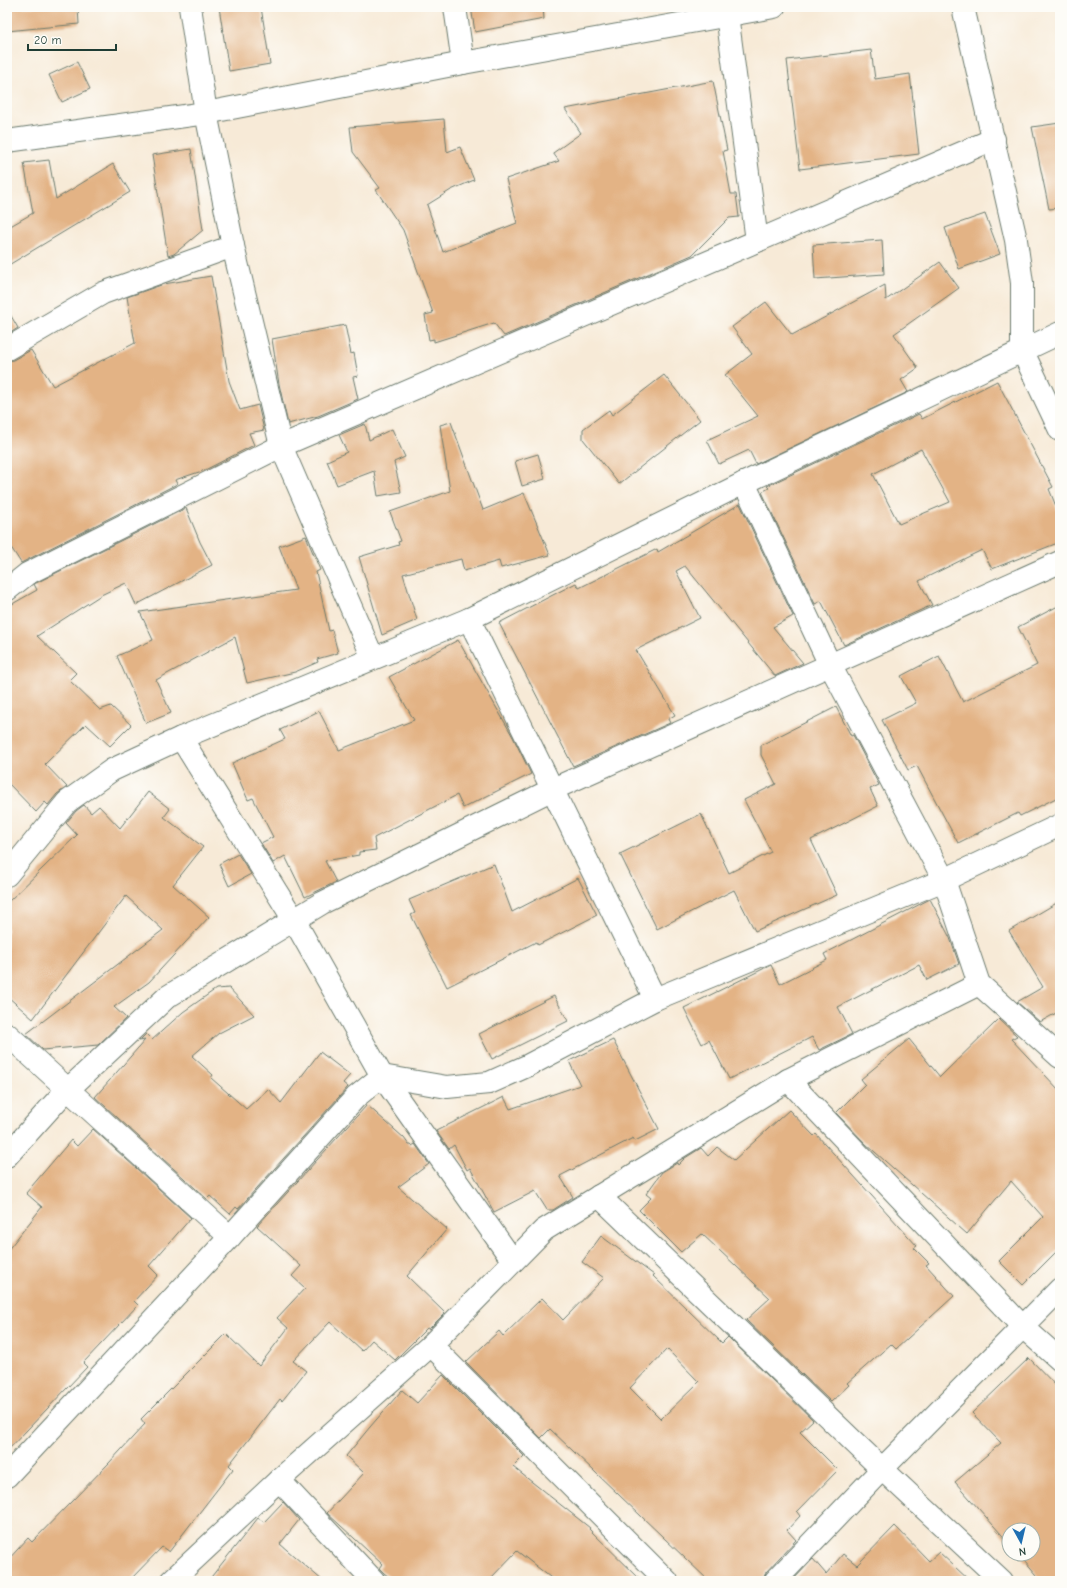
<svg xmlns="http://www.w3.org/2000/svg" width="1067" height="1588" viewBox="0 0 1067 1588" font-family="'Comic Neue',sans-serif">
  <rect width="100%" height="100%" fill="#fdfcf7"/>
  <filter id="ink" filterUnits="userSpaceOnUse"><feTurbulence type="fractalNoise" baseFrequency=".025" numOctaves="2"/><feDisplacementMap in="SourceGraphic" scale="8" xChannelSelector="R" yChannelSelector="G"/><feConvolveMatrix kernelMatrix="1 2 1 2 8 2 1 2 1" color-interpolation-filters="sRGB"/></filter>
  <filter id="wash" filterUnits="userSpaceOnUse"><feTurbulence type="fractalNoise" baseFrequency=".012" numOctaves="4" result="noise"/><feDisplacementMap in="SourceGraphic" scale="16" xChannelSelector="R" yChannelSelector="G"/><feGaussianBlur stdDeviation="0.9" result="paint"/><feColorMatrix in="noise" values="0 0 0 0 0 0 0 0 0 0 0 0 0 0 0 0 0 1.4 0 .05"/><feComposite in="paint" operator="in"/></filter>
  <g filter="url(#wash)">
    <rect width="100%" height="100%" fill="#f7ead7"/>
    <g id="blocks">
      <g fill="#e3b385" fill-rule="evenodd">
        <path d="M7,7H78L79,24L7,31Z"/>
        <path d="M219,7H261L270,64L229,71Z"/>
        <path d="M471,7H543L544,19L475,32Z"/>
        <path d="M871,50L875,79L910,74L919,154L800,169L787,60Z"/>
        <path d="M77,62L90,89L62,102L49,75Z"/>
        <path d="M713,81L727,150L723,151L731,194H736L739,217L729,218L692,255L504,336L494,323L434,342V339L429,340L425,315L433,313L403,230L376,190L380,188L353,152L350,127L444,119L447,152L460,147L474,180L451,190L427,205L443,252L517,223L506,179L559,161L553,153L581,133L565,109Z"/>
        <path d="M1060,123V208L1049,209L1032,127Z"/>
        <path d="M191,149L203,230L174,254L168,256L152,155Z"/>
        <path d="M49,160L56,199L113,164L130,192L7,266V228L33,213L24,163Z"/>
        <path d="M985,214L1000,254L959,269L945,228Z"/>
        <path d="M882,240L884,274L815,279L813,245Z"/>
        <path d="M940,262L959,288L894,334L918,368L901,380L908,392L756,464L749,450L719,464L707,440L758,416L725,375L752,354L732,327L766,302L792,335L885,285L886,300Z"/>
        <path d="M211,276L229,381L240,410L258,405L264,430L249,433L254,445L205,470L175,480L177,484L21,563L7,541V361L13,360L31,350L53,386L135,343L127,297L164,284Z"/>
        <path d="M7,309L18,328L7,335Z"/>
        <path d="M345,325L351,354L354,353L358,376L353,377L358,399L318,416L288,424L279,384L272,339Z"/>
        <path d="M664,375L700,420L619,484L583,439V429L609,410L612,415Z"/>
        <path d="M997,381L1053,487L1049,489L1060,516V542L992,569L982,550L919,581L932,605L844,645L821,601L815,604L762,492L769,488L767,486L919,414L922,419ZM921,449L950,502L899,524L873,474Z"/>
        <path d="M451,422L483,510L524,493L550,555L501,568L499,561L464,571L461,559L403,574L417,620L382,635L359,557L399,545L398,542L401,541L390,512L450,491L440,425Z"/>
        <path d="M365,424L369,440L392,429L405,457L394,462L401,492L378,496L374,471L337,485L327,461L347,452L339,435Z"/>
        <path d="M538,454L545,479L522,486L515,461Z"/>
        <path d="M740,504L793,616L773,627L803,663L775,676L685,566L676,571L700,618L636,650L675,715L668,719L670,723L573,766L499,623L576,583L579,588L657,549L658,552Z"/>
        <path d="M186,508L200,542L212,565L136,605L126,583L101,595L37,636L76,673L69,680L100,710L111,706L131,725L110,746L86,724L45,764L67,787L57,794L48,805L45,802L36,812L7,782V607L37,590L34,584Z"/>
        <path d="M306,536L320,570L316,572L329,631L332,630L338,653L317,659L318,662L295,672L247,683L235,637L156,680L171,713L146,723L117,656L153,640L140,612L296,590L279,546Z"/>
        <path d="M1060,605V796L1020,816L1018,813L958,843L917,766L908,770L882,720L916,703L901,676L939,656L963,702L1037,665L1018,627Z"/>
        <path d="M458,640L513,737L531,774L463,808L457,795L374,838L376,850L359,852V855L325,861L336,882L305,897L285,856L273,863L261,843L273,837L253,798L248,800L232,763L285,739L280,730L319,711L339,750L414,720L389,677Z"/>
        <path d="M836,707L851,736L853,735L879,785L870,789L878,806L811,840L837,895L755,931L734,890L657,929L620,854L701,814L729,873L771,852L744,800L776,784L761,755V745Z"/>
        <path d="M148,792L170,809L164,817L203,847L173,885L209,917L149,982L114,1007L126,1018L98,1045L43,1050L26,1034L163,930L126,896L33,1019L7,996V903L77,835L66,823L76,811L84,805L91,813L99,806L120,828Z"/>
        <path d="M238,854L251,874L229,886L219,864Z"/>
        <path d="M494,864L512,912L578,878L597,915L538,945L536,942L447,987L411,915L415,913L409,900Z"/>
        <path d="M930,899L950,938L959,964L927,980L919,965L838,1007L852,1034L819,1050L812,1037L729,1079L709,1040L702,1044L684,1008L771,965L780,984L827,960L824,954Z"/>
        <path d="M1060,901V1014L1058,1012L1040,1022L1017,1002L1043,987L1009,931Z"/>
        <path d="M229,988L254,1015L219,1033L192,1056L213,1075L211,1078L246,1109L268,1089L281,1103L320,1052L350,1075L343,1083L348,1087L238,1209L236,1207L230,1214L210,1196L207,1199L95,1097L145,1040L139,1041L146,1034L152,1040L183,1012L216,989Z"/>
        <path d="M554,996L568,1021L492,1059L479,1034Z"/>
        <path d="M999,1019L1017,1036L1011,1039L1060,1091V1248L1023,1285L999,1261L1043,1217L1011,1181L967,1234L866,1144L836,1113L865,1084L861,1079L909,1039L940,1077Z"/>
        <path d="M613,1040L659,1129L635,1141L633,1138L560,1176L573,1197L553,1210H547L535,1191L494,1212L470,1168L467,1170L454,1145L449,1149L436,1131L504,1097L510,1109L580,1085L569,1061Z"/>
        <path d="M367,1105L404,1138L409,1145H411L412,1146L415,1144L429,1164L398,1187L447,1229L407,1276L445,1313L429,1329L427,1328L395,1360L372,1340L362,1351L330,1322L293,1361L306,1371L282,1401L280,1399L229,1465L233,1469L169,1552L162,1547L129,1581H7V1561L28,1538L32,1542L109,1463L145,1424L141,1419L226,1334L259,1366L288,1328L277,1318L305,1288L292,1276L301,1266L257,1226Z"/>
        <path d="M789,1110L814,1136L816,1134L917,1246L914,1248L929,1263L926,1265L954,1296L896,1349L891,1344L847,1383L849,1385L831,1402L746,1320L770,1298L702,1234L681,1252L639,1210L651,1198L646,1194L662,1172L677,1163L678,1165L685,1158L701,1148L708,1156L717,1147L734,1160Z"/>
        <path d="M93,1129L191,1218L149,1266L158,1275L134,1301L138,1305L83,1363L87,1367L7,1451V1251L42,1207L26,1193L71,1140L77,1146Z"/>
        <path d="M601,1236L654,1275L653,1276L722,1343L728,1337L813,1420L800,1432L838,1470L797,1512L800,1516L787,1530L796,1540L766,1572L763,1581H709L550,1429L541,1438L466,1362L499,1331L503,1336L542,1298L563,1320L604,1278L582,1262ZM667,1349L699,1382L661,1419L630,1388Z"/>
        <path d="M1029,1358L1060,1390V1581H1042L1019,1554H1033V1530H1009V1543L955,1482L1001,1443L972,1413Z"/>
        <path d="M443,1375L524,1456L513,1467L590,1528L589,1529L642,1581H555L517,1551L488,1581H394L384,1573L379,1568L382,1564L327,1513L364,1473L346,1456L370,1427L402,1390L417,1403Z"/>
        <path d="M283,1502L299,1520L280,1544L323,1581H208L258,1518L264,1522Z"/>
        <path d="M895,1526L929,1561L939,1552L970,1581H792L813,1559L826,1574L843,1554L857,1565Z"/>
      </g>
    </g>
  </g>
  <g filter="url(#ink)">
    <use href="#blocks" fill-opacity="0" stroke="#6b7a6d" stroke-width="1"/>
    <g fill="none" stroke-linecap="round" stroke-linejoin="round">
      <g stroke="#6b7a6d" stroke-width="24">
        <g id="minor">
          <path d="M190,7L206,113L233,246L281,446L373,658"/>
          <path d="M455,7L463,63"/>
          <path d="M726,7L757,241"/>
          <path d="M963,7L1016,240L1022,283V350L1060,430"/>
          <path d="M7,141L206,113L463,63L774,7"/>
          <path d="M7,349L103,293L233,246"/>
          <path d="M744,483L830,665L944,880L979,984L1060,1057"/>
          <path d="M7,590L27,574L281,446L994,139"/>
          <path d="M469,619L655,999"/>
          <path d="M181,738L294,920L382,1076L513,1261"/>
          <path d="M7,875L67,802L112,770L181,738L469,619L744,483L1060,333"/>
          <path d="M7,1034L230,1237"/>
          <path d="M788,1080L1023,1327L1060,1360"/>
          <path d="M7,1156L61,1096L167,997L322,903L553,789L1060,562"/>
          <path d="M599,1196L882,1469L1002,1581"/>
          <path d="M431,1345L667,1581"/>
          <path d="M7,1476L230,1237L356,1097L382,1076L447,1087L489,1083L527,1066L655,999L944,880L1060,825"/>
          <path d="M279,1480L374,1581"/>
          <path d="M171,1581L279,1480L431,1345L544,1230L788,1080L979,984"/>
          <path d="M775,1581L882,1469L1060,1289"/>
        </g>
      </g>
      <use href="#minor" stroke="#fff" stroke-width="22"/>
    </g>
  </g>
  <rect width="1067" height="1588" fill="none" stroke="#fdfcf7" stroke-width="24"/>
  <g transform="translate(1021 1542) rotate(172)"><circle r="19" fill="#fdfcf7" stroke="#a4b0a9"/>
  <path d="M0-3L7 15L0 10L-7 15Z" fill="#1f6fb2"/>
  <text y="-6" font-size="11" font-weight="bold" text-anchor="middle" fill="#1f3d34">N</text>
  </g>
  <path d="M28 44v6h88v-6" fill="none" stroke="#1f3d34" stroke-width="2"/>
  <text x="34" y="44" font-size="12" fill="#1f3d34" stroke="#fdfcf7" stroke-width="3" paint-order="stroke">20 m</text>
</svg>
